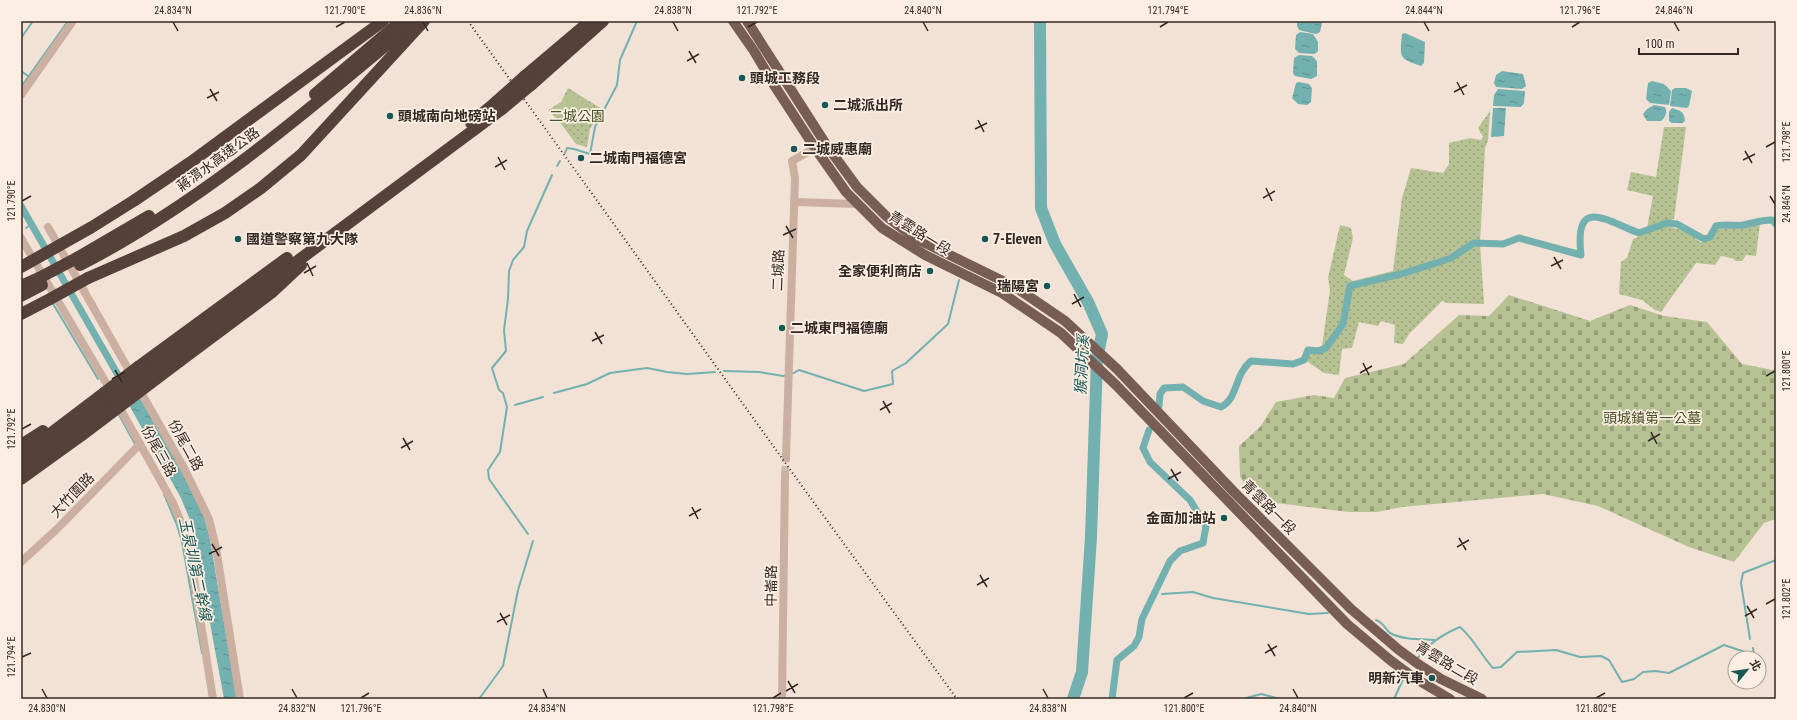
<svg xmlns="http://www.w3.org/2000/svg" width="1797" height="720" viewBox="0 0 1797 720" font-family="'Roboto Condensed','Noto Sans TC',sans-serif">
  <defs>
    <pattern id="green-dots" width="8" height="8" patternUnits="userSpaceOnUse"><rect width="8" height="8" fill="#b6c294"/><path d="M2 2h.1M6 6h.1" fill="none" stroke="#959e79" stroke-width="1.8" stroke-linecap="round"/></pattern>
    <pattern id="cemetery-stones" width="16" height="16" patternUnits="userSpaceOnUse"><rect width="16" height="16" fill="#b6c294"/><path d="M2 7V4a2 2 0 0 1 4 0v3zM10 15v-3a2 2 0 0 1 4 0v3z" fill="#959e79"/></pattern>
    <pattern id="water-ripples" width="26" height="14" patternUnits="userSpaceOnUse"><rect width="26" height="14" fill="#72b1af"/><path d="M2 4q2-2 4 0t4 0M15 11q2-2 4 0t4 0" fill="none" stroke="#5e908e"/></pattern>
  </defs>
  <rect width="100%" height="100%" fill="#f2e2d5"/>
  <g fill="url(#green-dots)">
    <path d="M568,88L602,109L590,129L587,147L576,144L559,121L548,110L561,102Z"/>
    <path d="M1490,111L1488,141L1485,148L1480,243L1484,304L1447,303L1442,301L1409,334L1403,344L1394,343L1395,325L1381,321L1378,326L1359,322L1352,348L1342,349L1339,375L1324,373L1302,358L1307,351L1322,346L1330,290L1328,278L1340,225L1351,228L1353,238L1344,275L1353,281L1393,271L1402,198L1411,168L1443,173L1449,164V143L1470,138L1481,140L1483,137L1478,128Z"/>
    <path d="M1664,127H1686L1674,219L1647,228L1653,196L1627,190L1631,172L1656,177Z"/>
    <path d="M1760,223L1756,256L1746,255L1742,261H1736L1732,258L1721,256L1715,265L1696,263L1661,312L1655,310L1642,300L1619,294L1621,262L1627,258L1633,239L1666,226L1686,231L1700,242H1707L1717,230L1725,228H1740Z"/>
  </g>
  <path fill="url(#cemetery-stones)" d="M1509,295L1590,321L1630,305L1664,316L1707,322L1742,364L1773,370L1776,367V519L1764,523L1734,562L1689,547L1598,506L1543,494L1402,507L1377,512H1349L1276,503L1247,488L1240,477L1239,446L1260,427L1276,402L1314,395L1334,398L1345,378L1404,364L1459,315L1489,316Z"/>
  <path fill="#b6c294" d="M572,92L588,107L569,126L554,111Z"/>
  <g fill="url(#water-ripples)">
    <path d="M1297,21H1321L1322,23L1320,32L1316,34L1299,30L1297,26Z"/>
    <path d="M1300,32L1313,34L1318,42V51L1314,54L1299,53L1295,49L1296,35Z"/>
    <path d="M1405,33L1425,42L1424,63L1421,66C1398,58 1400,58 1402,34Z"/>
    <path d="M1299,55L1312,56L1317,61V76L1311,79L1295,76L1293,73L1294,58Z"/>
    <path d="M1502,71L1523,74L1526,86L1522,89L1496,87L1494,83L1496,75Z"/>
    <path d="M1652,81L1664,84L1671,91L1669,105L1650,103L1646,99L1648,83Z"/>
    <path d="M1299,82L1309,84L1312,88L1311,102L1307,105L1298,104L1292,98L1296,83Z"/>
    <path d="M1675,88H1686L1692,91L1689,106L1687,108L1670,106L1672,90Z"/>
    <path d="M1498,89L1525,91L1524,103L1521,107L1493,106L1494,95Z"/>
    <path d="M1654,105L1665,107C1668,112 1665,118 1661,121H1647L1643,114L1647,109Z"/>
    <path d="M1493,108H1506L1504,136L1491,137Z"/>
    <path d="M1672,108C1681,111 1684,111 1685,121L1682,123H1672L1669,121V112Z"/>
    <path d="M140,398L200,503L209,534L237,699H224L192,525L181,498L129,405Z"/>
  </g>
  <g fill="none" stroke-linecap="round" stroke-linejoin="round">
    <g stroke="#72b1af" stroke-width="2">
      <path d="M21,38L33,21"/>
      <path d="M21,71L28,76"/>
      <path d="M21,87L68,21"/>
      <path d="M565,153L567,148L574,149L590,154L595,127L617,85L620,60L637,21"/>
      <path d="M557,166L560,161"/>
      <path d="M26,228L32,224"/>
      <path d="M52,302L98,379"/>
      <path d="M724,371L759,372L783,376L787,375"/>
      <path d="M792,374L799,370L864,391L893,384L892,371L906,363L948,324L959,280"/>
      <path d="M554,393L587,384L610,373L647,368L667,372L687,374L715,372"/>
      <path d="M515,405L543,397"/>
      <path d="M118,413L135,444"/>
      <path d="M164,494L177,525L182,542L202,653"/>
      <path d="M528,534L489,479L488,470L500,452L507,407L503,393L499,390L492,368L506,351L504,330L508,299L509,271L513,260L524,247L527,231L552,175"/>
      <path d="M1153,594H1157"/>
      <path d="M1162,594L1193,592L1213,598L1309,614L1328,613"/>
      <path d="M1376,620C1383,622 1385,629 1390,633C1403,640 1421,639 1435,640"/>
      <path d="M1750,639L1741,583L1743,573L1776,560"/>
      <path d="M1753,648L1754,654"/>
      <path d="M1417,659C1428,644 1443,634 1460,627C1474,639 1481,655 1493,668L1501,667L1517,652L1556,650L1580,657L1601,656L1609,660L1622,682L1634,679L1643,672L1656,671L1669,673L1724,645L1748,653"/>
      <path d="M479,699L503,666L518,590L533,541"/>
      <path d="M1243,699L1261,694L1280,699"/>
      <path d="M1394,699L1405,675"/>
    </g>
    <g stroke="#72b1af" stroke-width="7">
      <path d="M21,206L122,382"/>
      <path d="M1159,406L1160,394L1164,388L1183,387L1203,401L1221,407C1238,399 1234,375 1251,361L1293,364L1304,360L1308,350L1319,351L1326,348L1343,324L1350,286L1401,274L1433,264L1451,258L1474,243L1503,244L1519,238L1581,255C1574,196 1605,220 1639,233L1667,223L1677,224L1704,239L1710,237L1716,226C1726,224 1733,226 1743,225C1753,223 1761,220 1772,220L1776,224"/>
      <path d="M1112,699L1117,660L1134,646L1139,637L1142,619L1170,561L1180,551L1203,543L1206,526L1190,500L1150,462L1143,448L1149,430"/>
    </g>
    <path stroke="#72b1af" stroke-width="12" d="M1040,21L1041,208L1055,244L1088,302L1102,334L1097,359L1091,537L1082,672L1073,699"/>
    <path stroke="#ccbdb2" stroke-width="8" stroke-dasharray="8 4" stroke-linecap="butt" d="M785,474L786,458"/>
    <g stroke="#cbb0a1" stroke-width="8">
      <path d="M21,95L73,21"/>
      <path d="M794,202L858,204"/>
      <path d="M48,227L132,376"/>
      <path d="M21,238L112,393"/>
      <path d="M138,387L184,468L209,519L216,548L240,699"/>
      <path d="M117,403L173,503L183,527L193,574L213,699"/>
      <path d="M786,458L795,178L792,161L815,148L827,146"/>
      <path d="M21,562L57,529L140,444"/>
      <path d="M782,699L785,474"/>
    </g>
    <g stroke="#785d54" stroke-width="10">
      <path d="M733,21L754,51L774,85L815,148L846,192L882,228L925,255L1002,293L1061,333L1116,385L1347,624L1390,660L1413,677L1450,699"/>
      <path d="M747,21L827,146L857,187L886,216L915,238L1015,287L1065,321L1117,369L1234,492L1351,609L1399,650L1421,666L1441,679L1482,699"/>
    </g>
    <g stroke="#56413a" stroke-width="12">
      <path d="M525,76L590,21"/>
      <path d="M531,85L603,21"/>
      <path d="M315,94L401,21"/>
      <path d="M471,123L496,102"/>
      <path d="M135,200L191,162L383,21"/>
      <path d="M77,258L149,216"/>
      <path d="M80,265C204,201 309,109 415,21"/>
      <path d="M88,278L184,236L225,213L261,188L301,155L424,21"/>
      <path d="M21,286L39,278"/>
      <path d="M21,296L42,285"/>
      <path d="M21,314L50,299"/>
      <path d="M180,361L271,293L301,265"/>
      <path d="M138,367L287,258"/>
      <path d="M143,376L502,109"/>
      <path d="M21,445L43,431"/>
      <path d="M21,456L104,393"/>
      <path d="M21,468L109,402"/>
      <path d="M21,479L82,435"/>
    </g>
    <path stroke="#342824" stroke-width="2" stroke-dasharray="1 3" stroke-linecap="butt" d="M468,21L799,482L957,699"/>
    <g stroke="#56413a" stroke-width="12">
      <path d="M496,102L525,76"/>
      <path d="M502,109L531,85"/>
      <path d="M21,267L92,227L135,200"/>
      <path d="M39,278L77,258"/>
      <path d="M50,299L88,278"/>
      <path d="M104,393L138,367"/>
      <path d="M109,402L143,376"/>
      <path d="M82,435L180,361"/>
    </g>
  </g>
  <path fill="none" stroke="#342824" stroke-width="1.5" d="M173,22L178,31M423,22L428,31M673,22L678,31M923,22L928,31M1424,22L1429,31M1674,22L1679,31M336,27L345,22M748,27L757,22M1160,27L1168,22M1572,27L1580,22M689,51L696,63M687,61L699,54M1457,82L1464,95M210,89L217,101M1454,92L1467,85M207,98L219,92M978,120L984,132M975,129L987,123M1766,147L1775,142M1745,151L1752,163M498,157L505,170M1743,160L1755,154M495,167L507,160M1266,188L1272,201M1770,196L1775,204M1263,198L1275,191M22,201L31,196M786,226L793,238M783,235L796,229M1554,257L1561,269M307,263L313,276M1551,266L1563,260M304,273L316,266M1074,294L1081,307M1072,304L1084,297M595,332L602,344M592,341L604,335M1363,363L1369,375M115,370L122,382M1360,373L1372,366M1766,376L1775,371M112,379L125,372M883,401L890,413M880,410L892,403M22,429L31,424M1651,432L1657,444M403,438L410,450M1648,441L1660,434M401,448L413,441M1171,469L1178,481M1168,479L1181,472M692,507L698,519M689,516L701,509M1459,538L1466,550M212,544L219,556M1457,547L1469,540M209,554L222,547M980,575L987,587M977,585L989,578M1766,604L1775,599M1747,606L1754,618M500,613L507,625M1745,616L1757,609M497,622L510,615M1268,644L1275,656M1265,653L1277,646M22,657L31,653M788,681L795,693M42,689L47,698M292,689L297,698M543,689L547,698M1043,689L1048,698M1293,689L1298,698M786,691L798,684M361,698L369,693M773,698L781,693M1184,698L1193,693M1596,698L1605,693"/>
  <g fill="#175857" stroke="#faede1" stroke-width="1.5">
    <circle cx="742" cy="78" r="4"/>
    <circle cx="825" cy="105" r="4"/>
    <circle cx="390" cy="116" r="4"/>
    <circle cx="794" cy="149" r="4"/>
    <circle cx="581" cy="158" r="4"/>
    <circle cx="238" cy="239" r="4"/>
    <circle cx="985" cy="239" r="4"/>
    <circle cx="930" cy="271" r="4"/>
    <circle cx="1047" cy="286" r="4"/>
    <circle cx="782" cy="328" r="4"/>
    <circle cx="1224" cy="518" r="4"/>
    <circle cx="1432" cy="678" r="4"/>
  </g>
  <g text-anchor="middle" stroke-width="3.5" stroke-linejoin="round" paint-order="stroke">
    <g font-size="14" font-weight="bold" fill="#342824" stroke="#faede1" text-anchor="start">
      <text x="750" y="83">頭城工務段</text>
      <text x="833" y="110">二城派出所</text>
      <text x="398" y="121">頭城南向地磅站</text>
      <text x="802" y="154">二城威惠廟</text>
      <text x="589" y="163">二城南門福德宮</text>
      <text x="246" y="244">國道警察第九大隊</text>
      <text x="993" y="244">7-Eleven</text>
      <text x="922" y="276" text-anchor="end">全家便利商店</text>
      <text x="1039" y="291" text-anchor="end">瑞陽宮</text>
      <text x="790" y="333">二城東門福德廟</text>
      <text x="1216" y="523" text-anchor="end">金面加油站</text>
      <text x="1424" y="683" text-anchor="end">明新汽車</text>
    </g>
    <g font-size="14" fill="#475426" stroke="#faede1">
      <text x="577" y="121">二城公園</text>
      <text x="1652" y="423">頭城鎮第一公墓</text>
    </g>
    <g font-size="14" fill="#342824" stroke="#faede1">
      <text transform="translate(218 159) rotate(-36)" y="5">蔣渭水高速公路</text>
      <text transform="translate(920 233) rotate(32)" y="5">青雲路一段</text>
      <text transform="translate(778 270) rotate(-88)" y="5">二城路</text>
      <text transform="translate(186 445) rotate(61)" y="5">份尾二路</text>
      <text transform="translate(159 451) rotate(61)" y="5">份尾三路</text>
      <text transform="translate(72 495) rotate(-46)" y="5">大竹圍路</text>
      <text transform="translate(1269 507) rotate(45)" y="5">青雲路一段</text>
      <text transform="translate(771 586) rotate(-89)" y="5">中崙路</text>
      <text transform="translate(1447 663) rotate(31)" y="5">青雲路二段</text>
    </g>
    <g font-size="15" font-style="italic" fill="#175857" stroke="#faede1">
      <text transform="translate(1082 365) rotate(-87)" y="5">猴洞坑溪</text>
      <text transform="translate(195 569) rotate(78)" y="5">玉泉圳第二幹線</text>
    </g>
  </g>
  <rect width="1797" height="720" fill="none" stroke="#faede1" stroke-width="44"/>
  <g transform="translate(1747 670) rotate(61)"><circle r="19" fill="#faede1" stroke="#ab9e95"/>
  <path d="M0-3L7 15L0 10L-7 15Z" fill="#175857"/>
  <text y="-6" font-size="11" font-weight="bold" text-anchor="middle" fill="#342824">北</text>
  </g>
  <path d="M1639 48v6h99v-6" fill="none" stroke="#342824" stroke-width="2"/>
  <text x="1645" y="48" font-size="12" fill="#342824" stroke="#faede1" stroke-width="3" paint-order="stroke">100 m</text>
  <rect x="22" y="22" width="1753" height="676" fill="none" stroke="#342824" stroke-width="1.5"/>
  <g font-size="10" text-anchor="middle" fill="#342824">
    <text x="173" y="14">24.834°N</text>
    <text x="345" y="14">121.790°E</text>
    <text x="423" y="14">24.836°N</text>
    <text x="673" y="14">24.838°N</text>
    <text x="757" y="14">121.792°E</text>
    <text x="923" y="14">24.840°N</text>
    <text x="1168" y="14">121.794°E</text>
    <text x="1424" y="14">24.844°N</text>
    <text x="1580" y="14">121.796°E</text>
    <text x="1674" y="14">24.846°N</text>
    <text transform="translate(1786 142) rotate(-90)" y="4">121.798°E</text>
    <text transform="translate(11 201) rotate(-90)" y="4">121.790°E</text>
    <text transform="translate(1786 204) rotate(-90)" y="4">24.846°N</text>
    <text transform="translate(1786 371) rotate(-90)" y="4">121.800°E</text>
    <text transform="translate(11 429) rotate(-90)" y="4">121.792°E</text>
    <text transform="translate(1786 599) rotate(-90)" y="4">121.802°E</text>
    <text transform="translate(11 657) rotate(-90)" y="4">121.794°E</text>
    <text x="47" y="712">24.830°N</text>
    <text x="297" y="712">24.832°N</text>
    <text x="361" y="712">121.796°E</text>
    <text x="547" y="712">24.834°N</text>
    <text x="773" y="712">121.798°E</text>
    <text x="1048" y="712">24.838°N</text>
    <text x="1184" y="712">121.800°E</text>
    <text x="1298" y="712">24.840°N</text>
    <text x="1596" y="712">121.802°E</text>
  </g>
</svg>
